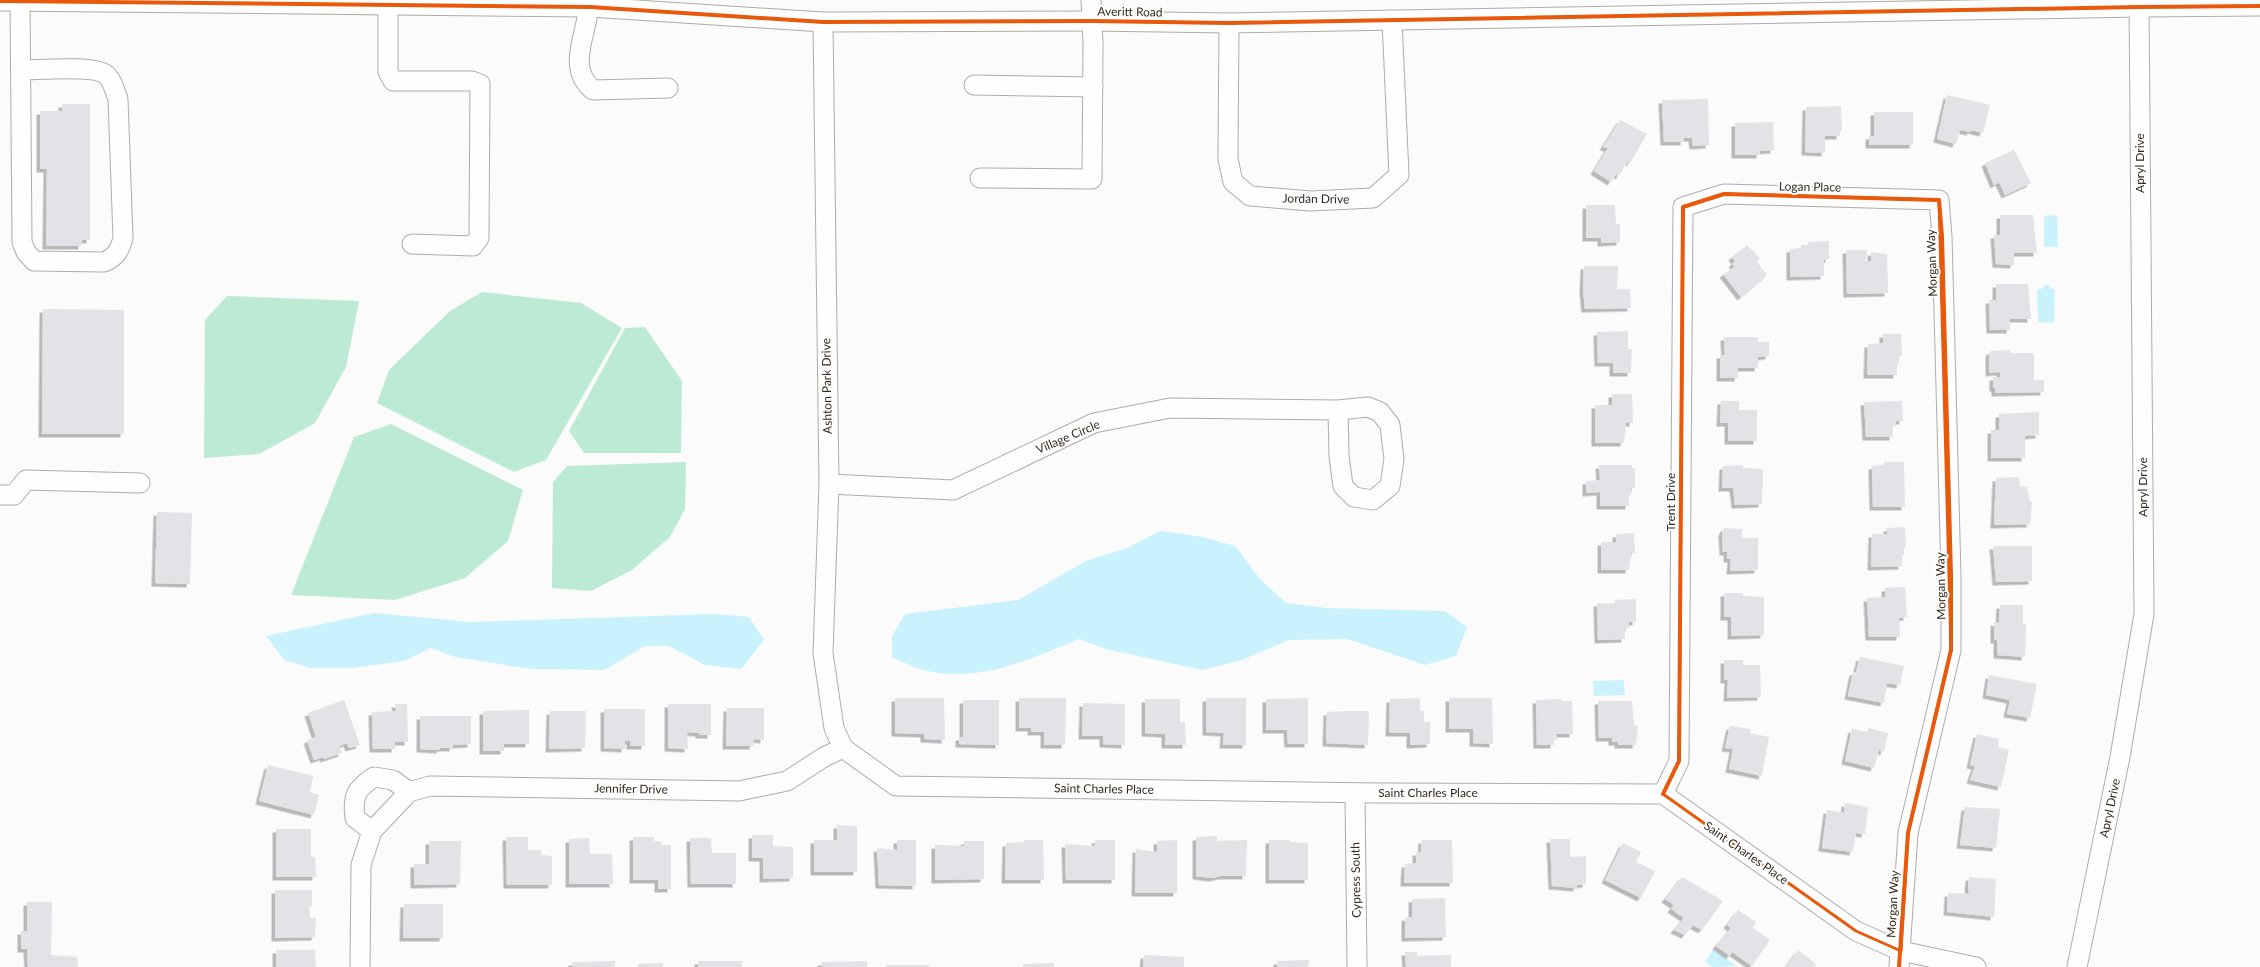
<svg xmlns="http://www.w3.org/2000/svg" width="2260" height="967" viewBox="0 0 2260 967" font-family="Lato,sans-serif">
  <defs>
    <filter id="shadow"><feDropShadow dx="-3.5" dy="3.5" stdDeviation="0" flood-color="#0004"/></filter>
  </defs>
  <rect width="100%" height="100%" fill="#fbfbfb"/>
  <g fill="#bdead4">
    <path d="M482,292L581,303L622,328L546,460L514,472L377,403L389,370L450,311Z"/>
    <path d="M227,296L359,301L346,367L315,423L259,454L204,458L205,320Z"/>
    <path d="M645,327L682,381L681,453H584L569,431L625,328Z"/>
    <path d="M391,424L523,490L508,541L465,578L395,600L291,595L354,437Z"/>
    <path d="M686,462L685,509L670,537L632,570L591,591L552,588L553,482L567,466Z"/>
  </g>
  <g fill="#caf2fc">
    <path d="M2057,215L2058,247H2044V216Z"/>
    <path d="M2044,285H2050V288L2055,290L2054,323L2038,322L2037,290L2043,288Z"/>
    <path d="M1161,531L1203,537L1235,546L1260,579L1286,603L1327,608L1445,611L1467,627L1456,656L1425,665L1347,639L1289,640L1242,660L1202,670L1106,649L1079,639C1029,660 975,685 920,669C911,666 901,661 892,657V636L905,614L1018,600L1086,561L1127,548Z"/>
    <path d="M374,613L470,622L716,614L749,617L764,640L741,669L705,665L669,646H645L604,670L530,669L455,657L431,648L404,661L352,668H311L284,660L266,636Z"/>
    <path d="M1624,680L1625,695L1594,696L1593,681Z"/>
    <path d="M1713,950L1737,966L1713,967L1705,962Z"/>
  </g>
  <g fill="#e3e2e6" filter="url(#shadow)">
    <path d="M1947,95L1990,105L1983,133L1971,130L1970,132L1960,130L1956,144L1937,139Z"/>
    <path d="M1708,99L1709,145L1693,146L1692,138H1684V142H1664L1662,100Z"/>
    <path d="M62,104H90V240H82V246H46L47,169H40V111H62Z"/>
    <path d="M1841,106L1842,131H1840V136H1825V153L1805,152L1806,107Z"/>
    <path d="M1874,112H1913V145H1869V136H1874Z"/>
    <path d="M1620,120L1647,134L1630,163L1628,161L1619,176L1616,174L1611,182L1594,171L1608,148L1603,147Z"/>
    <path d="M1773,122L1774,150L1760,151V155H1735V123Z"/>
    <path d="M2014,150L2031,183L2005,195L1999,182L1994,185L1985,163Z"/>
    <path d="M1586,205H1615L1616,224H1620V242L1601,243V238H1586Z"/>
    <path d="M2000,215H2033L2037,253H2014V265L1996,264L1994,235H2000Z"/>
    <path d="M1829,241V259L1824,260V276L1790,277V249L1801,248V245H1808V242Z"/>
    <path d="M1747,245L1760,258L1757,262L1767,275L1741,297L1723,274L1735,267L1732,264L1735,261L1732,257Z"/>
    <path d="M1846,250H1867L1866,261H1871V252L1887,254L1888,293L1847,294Z"/>
    <path d="M1584,266H1618L1617,289H1630L1631,308L1585,309L1583,290Z"/>
    <path d="M1996,284H2028L2031,319H2010V330H1990L1989,300H1996Z"/>
    <path d="M43,309L124,310V434H42Z"/>
    <path d="M1628,331V349H1632L1631,373H1613V363H1598L1597,332Z"/>
    <path d="M1883,334H1901L1902,356H1899V364H1897V375H1867L1868,344L1883,343Z"/>
    <path d="M1724,337H1758V342H1769V356L1758,357V368H1738V378H1720V355H1725Z"/>
    <path d="M2010,350V353H2034V380H2044V392L1995,393V388H1993V377H2000V372L1989,373V353L1991,351Z"/>
    <path d="M1612,394H1632L1633,423H1626L1624,443H1595V405H1612Z"/>
    <path d="M1721,401H1739V410H1757V441H1728V423H1720Z"/>
    <path d="M1902,401L1903,421H1896V426H1893V437H1866L1864,402Z"/>
    <path d="M2039,412V435L2025,436V458H1991V430H1999V414Z"/>
    <path d="M1884,462H1904L1905,507H1873L1872,466L1884,465Z"/>
    <path d="M1599,465H1632V468H1635V488H1631V495H1629V506H1600V492L1586,493V481L1600,480Z"/>
    <path d="M1743,465V468L1763,469L1762,504L1735,505L1733,488H1722L1723,466Z"/>
    <path d="M2019,477L2020,486L2027,487L2030,502H2032L2030,524L1994,525L1996,478Z"/>
    <path d="M157,512L192,513L190,584L155,583Z"/>
    <path d="M1905,527L1906,547H1904V555H1902V566L1871,567L1872,534H1887V528Z"/>
    <path d="M1724,528L1742,529V538H1758V570L1730,571L1731,559H1727V552H1723L1722,533Z"/>
    <path d="M1634,533L1635,553H1631L1629,570H1601V542H1616V534Z"/>
    <path d="M1993,546H2032V581L1996,582Z"/>
    <path d="M1905,587L1907,617L1899,618L1900,637H1869L1867,598L1885,597V588Z"/>
    <path d="M1724,593H1743V596L1764,597V635L1731,636V617H1724Z"/>
    <path d="M1636,599V622H1629V628H1625V639L1598,640L1597,603L1615,604V600Z"/>
    <path d="M2000,605H2023V624H2026L2025,657L1997,655V640H1994V622L1999,623Z"/>
    <path d="M1860,657L1904,666L1900,685L1887,683L1884,703L1848,696L1853,672H1856Z"/>
    <path d="M1724,660H1743V665H1760L1761,697L1727,698L1728,680H1724Z"/>
    <path d="M1989,675L2037,684L2030,718L2007,714L2010,700L1986,695Z"/>
    <path d="M895,698H944L945,740L924,739V734L895,733Z"/>
    <path d="M1019,698H1066L1065,745H1044V732H1031V728H1019Z"/>
    <path d="M1206,698H1246V745H1223L1224,733L1206,732Z"/>
    <path d="M1308,698V744H1288L1287,730H1266V699Z"/>
    <path d="M1420,698V711H1424V722H1430V744L1410,745V733H1389L1390,699Z"/>
    <path d="M1449,698H1492L1493,744L1473,743V729H1449Z"/>
    <path d="M1145,699H1180V722H1185L1186,745H1165V734L1145,733Z"/>
    <path d="M1561,699V701H1572L1573,734H1556L1557,740H1554V745H1537L1536,700Z"/>
    <path d="M344,700L360,745L349,748L347,743L339,746L342,753L324,759L323,757L314,760L307,740L316,737L308,713Z"/>
    <path d="M963,700H999V745L959,744V737H963Z"/>
    <path d="M1598,701H1632L1634,725L1638,726L1636,745H1618V742H1612V738H1599Z"/>
    <path d="M1083,703L1125,704V745L1103,744V736H1082Z"/>
    <path d="M395,704H407L408,742H395V749H373L372,712L396,711Z"/>
    <path d="M668,704H711V735H699V733L687,732L688,749L668,748Z"/>
    <path d="M727,708H764V740L754,739L753,746H726Z"/>
    <path d="M604,709H645V746H630V741H625V749L604,748Z"/>
    <path d="M529,710V744H504V751H483V711Z"/>
    <path d="M550,711H586L585,748L549,749Z"/>
    <path d="M1348,711H1369L1368,745L1326,743L1327,712Z"/>
    <path d="M420,716H471V744L453,745V748H440V750L420,749Z"/>
    <path d="M1730,726L1751,729L1750,733L1769,737L1762,776L1729,769L1733,749L1725,748Z"/>
    <path d="M1869,728L1888,733L1884,752L1879,750L1874,768L1845,761L1852,729L1867,732Z"/>
    <path d="M1977,734L1999,739L1998,747L2009,750L2001,787L1970,780L1975,766L1970,765Z"/>
    <path d="M268,765L313,776L310,792L319,795L314,815L259,801Z"/>
    <path d="M1845,803L1868,807L1865,834L1856,833L1853,852L1822,848L1827,810L1844,813Z"/>
    <path d="M1965,807L2000,809L1996,848L1960,845Z"/>
    <path d="M837,825L857,826V872H814V840H837Z"/>
    <path d="M276,829H311V857H315L316,877H276Z"/>
    <path d="M752,835H773V846L793,847V878L763,879V858H752Z"/>
    <path d="M1217,836V841L1247,840L1246,876H1221L1212,878L1196,876V837Z"/>
    <path d="M506,837H528V850H541V855L552,856V885H507Z"/>
    <path d="M633,837H654V841H661V845H671V889H658V880H633Z"/>
    <path d="M589,838L590,854H612L613,884H569V839Z"/>
    <path d="M690,838H711L712,853H736V884H691Z"/>
    <path d="M1550,839H1570V857L1586,856V884L1577,885V888L1552,886Z"/>
    <path d="M897,840H916V886L879,885L877,848L897,850Z"/>
    <path d="M1024,840H1043L1044,880H1005L1006,843L1024,842Z"/>
    <path d="M1095,840H1115V880H1066L1065,844L1095,846Z"/>
    <path d="M1177,840V893H1135L1136,849L1157,852V841Z"/>
    <path d="M1269,840H1290V842L1308,843V880H1269Z"/>
    <path d="M1422,840H1452L1453,883H1404L1405,864L1416,863V852H1421Z"/>
    <path d="M429,841H461L460,884L414,885V864H429Z"/>
    <path d="M964,841H984V879L935,880V845L964,846Z"/>
    <path d="M1623,843L1641,852L1636,862L1655,871L1641,898L1605,880Z"/>
    <path d="M1682,877L1723,901L1702,930L1693,925L1685,935L1674,930L1684,918L1671,909L1674,905L1665,899Z"/>
    <path d="M1969,877L1996,879L1994,917L1947,912L1948,893L1970,894L1968,891Z"/>
    <path d="M275,890H312V906H309L310,918H316L315,937L275,938Z"/>
    <path d="M1445,898L1446,937L1405,938V917L1412,918V899Z"/>
    <path d="M27,902H52L51,955L77,957L78,967H28L27,949H21V931H27Z"/>
    <path d="M404,904H443V938H403Z"/>
    <path d="M1738,910L1756,922L1753,928L1770,940L1752,966L1732,952L1730,956L1716,946L1731,928L1727,925Z"/>
    <path d="M276,950H315L316,967H276Z"/>
    <path d="M1798,950L1816,964L1814,967H1786Z"/>
    <path d="M1405,952H1417V956L1451,955V967H1406Z"/>
    <path d="M1144,955L1184,957V967H1143Z"/>
    <path d="M1309,960L1308,967H1277V961Z"/>
    <path d="M615,961V967H572V962Z"/>
    <rect x="698" y="961" width="44" height="6"/>
    <path d="M867,961V967H822L821,962Z"/>
    <path d="M663,963V967H638V964Z"/>
    <path d="M1054,963V967H1023V964Z"/>
    <rect x="886" y="965" width="43" height="2"/>
  </g>
  <g fill="none" stroke-linecap="round" stroke-linejoin="round">
    <g stroke="#b0aba6" stroke-width="21">
      <g id="minor">
        <path d="M589,0C590,30 564,66 593,90L668,88"/>
        <path d="M0,1L590,7L823,22L1091,21L1229,23L2139,7L2260,6"/>
        <path d="M20,1L22,242L26,252L34,261L104,262C116,257 120,250 123,238L118,99C115,91 112,79 105,74C92,65 39,70 21,70"/>
        <path d="M388,4V72L393,81H472L480,84L479,238L473,246L412,244"/>
        <path d="M823,22L829,484L823,653L834,728L843,748"/>
        <path d="M1229,23L1228,159L1233,182L1250,196L1311,201L1373,198L1399,175L1392,20"/>
        <path d="M974,85L1093,87"/>
        <path d="M980,178L1092,179L1093,42L1091,0"/>
        <path d="M829,484L953,490L1094,423L1170,408L1338,410L1368,407L1380,412L1390,425L1394,459L1390,486L1373,500L1354,497L1343,486L1339,456L1338,410"/>
        <path d="M0,495H14L26,480L140,483"/>
        <path d="M843,748L896,786L1377,793L1663,794L1856,931L1901,951L1976,967"/>
        <path d="M1355,793L1357,967"/>
        <path d="M1663,794L1679,761L1683,207L1724,194L1939,200L1942,236L1951,576V650L1908,833L1899,967"/>
        <path d="M372,831L355,818C352,796 356,789 374,777L393,780L409,792"/>
        <path d="M360,967L361,865L372,831L409,792L430,786L739,791L787,781L824,757L843,748"/>
        <path d="M2077,967L2120,757L2144,614L2139,0"/>
      </g>
    </g>
    <use href="#minor" stroke="#fefefe" stroke-width="19"/>
    <g stroke="#fff" stroke-width="6">
      <g id="cycleway">
        <path d="M0,1L590,7L823,22L1091,21L1229,23L2139,7L2260,6"/>
        <path d="M1663,794L1679,761L1683,207L1724,194L1939,200L1942,236L1951,576V650L1908,833L1899,967"/>
      </g>
    </g>
    <use href="#cycleway" stroke="#e8590c" stroke-width="4"/>
  </g>
  <path fill="none" stroke="#e8590c" stroke-width="3" stroke-linejoin="round" d="M1724,194L1939,200L1951,650L1908,833L1901,951L1856,931L1663,794L1679,761L1683,207Z"/>
  <g text-anchor="middle" stroke-width="4" stroke-linejoin="round" paint-order="stroke">
    <g font-size="12" fill="#33291d" stroke="#fff">
      <text transform="translate(1130 12) rotate(1)" y="4">Averitt Road</text>
      <text transform="translate(2140 163) rotate(-90)" y="4">Apryl Drive</text>
      <text transform="translate(1810 187) rotate(1)" y="4">Logan Place</text>
      <text transform="translate(1316 199) rotate(1)" y="4">Jordan Drive</text>
      <text transform="translate(1932 263) rotate(-92)" y="4">Morgan Way</text>
      <text transform="translate(827 386) rotate(-91)" y="4">Ashton Park Drive</text>
      <text transform="translate(1068 437) rotate(-23)" y="4">Village Circle</text>
      <text transform="translate(2143 487) rotate(-90)" y="4">Apryl Drive</text>
      <text transform="translate(1671 502) rotate(-90)" y="4">Trent Drive</text>
      <text transform="translate(1941 586) rotate(-91)" y="4">Morgan Way</text>
      <text transform="translate(631 789) rotate(1)" y="4">Jennifer Drive</text>
      <text transform="translate(1104 789) rotate(1)" y="4">Saint Charles Place</text>
      <text x="1428" y="797">Saint Charles Place</text>
      <text transform="translate(2110 808) rotate(-78)" y="4">Apryl Drive</text>
      <text transform="translate(1746 853) rotate(35)" y="4">Saint Charles Place</text>
      <text transform="translate(1356 880) rotate(-91)" y="4">Cypress South</text>
      <text transform="translate(1893 904) rotate(-87)" y="4">Morgan Way</text>
    </g>
  </g>
</svg>
